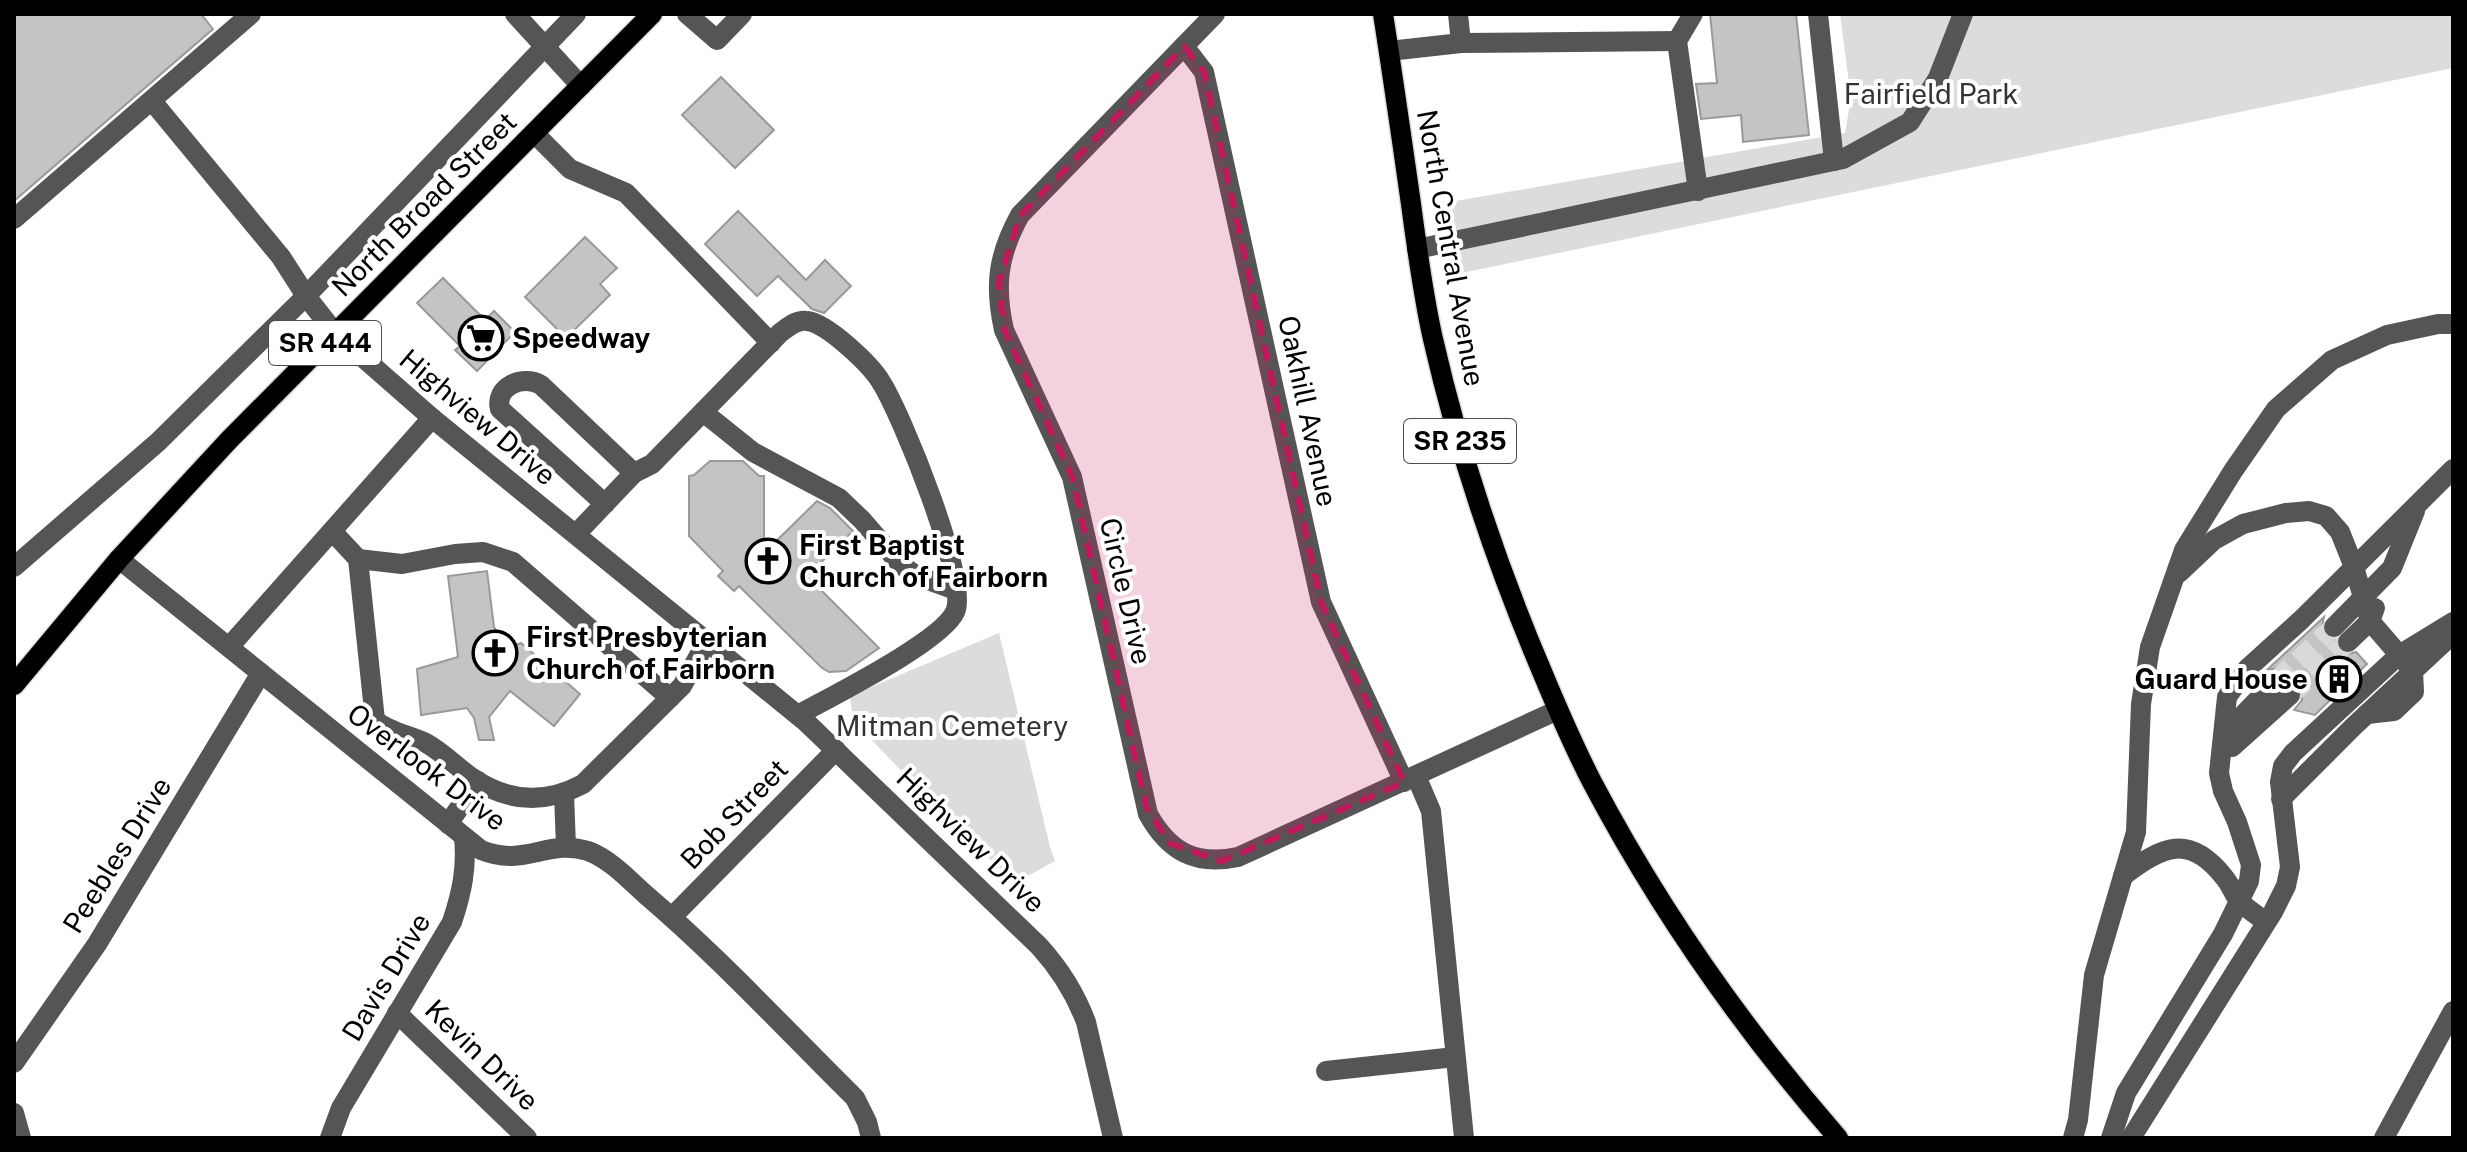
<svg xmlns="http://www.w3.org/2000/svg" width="2467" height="1152" viewBox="0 0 2467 1152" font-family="'Public Sans',sans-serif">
  <rect width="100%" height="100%" fill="#fff"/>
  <g fill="#dcdcdc">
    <path d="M1840,14H2453V68L1452,275L1439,204L1845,133L1851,98Z"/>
    <path d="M999,633L1050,847L1055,861L1015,883L958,829L853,721L850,696Z"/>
  </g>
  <g fill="#c4c4c4" stroke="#999" stroke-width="2">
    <path d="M14,14H201L213,29L14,201Z"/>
    <path d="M1710,14H1796L1809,135L1743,142L1741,115L1701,119L1696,84L1717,83Z"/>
    <path d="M721,77L774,130L735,168L682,115Z"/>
    <path d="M738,211L806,280L825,260L851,286L824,313L812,309L778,276L757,296L705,244Z"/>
    <path d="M585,237L617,268L600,284L610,295L566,338L525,297Z"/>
    <path d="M443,278L485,320L494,311L515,332L477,371L455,350L460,346L417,303Z"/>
    <path d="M710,461H743L759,476H764V553L817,501L830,508L853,531L807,576L879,648L846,671L829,672L822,668L739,586L734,591L718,576L723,571L689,536V476L694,475Z"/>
    <path d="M487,571L494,627L508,648L521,643L580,694L554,726L510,691L489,717L494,740H479L474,718L467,708L421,715L417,669L458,657L448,576Z"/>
    <path d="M2324,617L2321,630L2324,636L2335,640L2339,651L2345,655L2356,652L2367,664L2315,715L2294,710L2302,700V692L2299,686L2289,682L2284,671L2278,668L2267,670Z"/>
  </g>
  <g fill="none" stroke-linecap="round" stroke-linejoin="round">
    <g stroke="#d9d9d9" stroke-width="20" stroke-dasharray="20 10" stroke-linecap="butt">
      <path d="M2276,681L2334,627"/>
      <path d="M2290,695L2348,642"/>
    </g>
    <g stroke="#dbdbdb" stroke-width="23">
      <g id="major">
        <path d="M1383,14C1393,77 1402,141 1411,204C1417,249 1423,295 1433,339C1459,453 1497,566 1543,674C1558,710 1574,747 1592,782C1659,909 1744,1030 1838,1138"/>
        <path d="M14,685L119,559L229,440L652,14"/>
      </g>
    </g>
    <g stroke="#555" stroke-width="20">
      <path d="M515,14L581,86"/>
      <path d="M687,14L717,40L742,14"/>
      <path d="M1215,14L1020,215C998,255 994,285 1004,330L1072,477L1148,814C1169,852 1196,866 1238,857L1558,710"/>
      <path d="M1693,14L1677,41L1698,191"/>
      <path d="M1818,14L1834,161"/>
      <path d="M1461,43L1677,41"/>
      <path d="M1184,46L1204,72L1321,602L1404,782"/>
      <path d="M1389,51L1461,43L1458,14"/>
      <path d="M152,101L281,257L306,296L335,333L432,418L806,722L1039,946C1060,969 1075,993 1086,1022L1113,1138"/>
      <path d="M534,133L570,169L626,193L771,343"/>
      <path d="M14,219L251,14"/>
      <path d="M1417,249L1843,159L1910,122L1938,78L1963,14"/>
      <path d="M703,412L753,452L839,498L862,520L901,565L917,576L956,590"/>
      <path d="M634,473L652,464L780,333C788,327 797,319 807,321C827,323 871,365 881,382C901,413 970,582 955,612C941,642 830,697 798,715"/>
      <path d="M332,531L358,559L375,720C389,732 409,735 426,743C442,752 456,766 471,777C507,802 544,805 583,784L682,686L707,641"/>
      <path d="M576,534L634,473L541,385C523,374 494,387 500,409L605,504"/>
      <path d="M119,559L481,850C525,868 548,838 588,851C610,859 629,880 646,895C720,958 786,1030 855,1098L867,1122L871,1138"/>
      <path d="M358,559L402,564L455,554L483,552L513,562L670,698"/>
      <path d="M14,567L158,442L306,296L576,14"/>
      <path d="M2179,573L2214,540L2243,524L2286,513L2309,511L2326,516L2340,532L2354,567L2370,621L2413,671L2414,692L2394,711L2367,714"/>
      <path d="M2334,627L2392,568L2415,511"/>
      <path d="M2348,642L2370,621L2375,608"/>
      <path d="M229,647L432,418"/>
      <path d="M2226,747L2243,715L2276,681"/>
      <path d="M2232,747L2290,695"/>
      <path d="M1416,776L1431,811L1464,1138"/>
      <path d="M564,794L566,847"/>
      <path d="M2281,799L2354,726L2453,634"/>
      <path d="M448,824L478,781"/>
      <path d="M2123,876C2163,846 2189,833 2224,877C2231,885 2234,896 2241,903C2249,910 2258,916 2266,922"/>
      <path d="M672,917L836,750"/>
      <path d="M397,1013L527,1138"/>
      <path d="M14,1063L97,944L261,673"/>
      <path d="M1326,1071L1455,1057"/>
      <path d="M14,1113L21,1138"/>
      <path d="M330,1138L341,1108L452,922C462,892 467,868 464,837"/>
      <path d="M2073,1138L2078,1120L2094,975L2136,832L2141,704L2150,647L2184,550L2233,471L2276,409L2332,360L2387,335L2438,324H2453"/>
      <path d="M2111,1138L2126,1093L2223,934L2249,881L2251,865L2237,822L2223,791L2219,773L2227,697L2247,669L2301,620L2453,469"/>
      <path d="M2131,1138L2273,912L2286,886L2290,867L2280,782L2283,766L2293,753L2399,655L2453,622"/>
      <path d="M2384,1138L2453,1011"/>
    </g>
    <use href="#major" stroke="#000" stroke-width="20"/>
  </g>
  <path fill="#c2185b" fill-opacity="0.2" stroke="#c2185b" stroke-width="6" stroke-dasharray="16 10" stroke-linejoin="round" d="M1184,46L1204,72L1321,602L1404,782L1221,861L1169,843L1146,807L1072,477L1004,330L998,282L1020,215Z"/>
  <defs>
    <g id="supermarket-ring" transform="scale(2.3)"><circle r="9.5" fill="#fff" stroke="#000" stroke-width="1.5"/><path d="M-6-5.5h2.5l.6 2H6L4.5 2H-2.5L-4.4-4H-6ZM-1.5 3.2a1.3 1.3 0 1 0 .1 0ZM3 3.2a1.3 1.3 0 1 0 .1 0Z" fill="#000"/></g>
    <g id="church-ring" transform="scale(2.3)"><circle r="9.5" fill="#fff" stroke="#000" stroke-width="1.5"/><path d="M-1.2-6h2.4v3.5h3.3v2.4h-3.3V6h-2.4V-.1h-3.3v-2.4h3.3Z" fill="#000"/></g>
    <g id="building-ring" transform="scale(2.3)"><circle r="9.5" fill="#fff" stroke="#000" stroke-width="1.5"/><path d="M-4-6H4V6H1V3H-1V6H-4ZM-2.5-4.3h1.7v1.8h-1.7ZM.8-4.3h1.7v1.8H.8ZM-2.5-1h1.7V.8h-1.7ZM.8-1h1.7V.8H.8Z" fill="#000"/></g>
  </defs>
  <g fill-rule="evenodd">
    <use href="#supermarket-ring" x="481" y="338"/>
    <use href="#church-ring" x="768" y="561"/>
    <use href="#church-ring" x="495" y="653"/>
    <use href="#building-ring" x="2339" y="679"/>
  </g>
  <g text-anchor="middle" stroke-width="8" stroke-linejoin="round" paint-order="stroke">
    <g fill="#fff" stroke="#4c4c4c" stroke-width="2">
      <rect x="269" y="321" width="112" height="44" rx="6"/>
      <rect x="1404" y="419" width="112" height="44" rx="6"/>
    </g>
    <g font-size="26" font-weight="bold" fill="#000">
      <text x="325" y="352">SR 444</text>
      <text x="1460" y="450">SR 235</text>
    </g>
    <g font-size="28" fill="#333" stroke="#fff">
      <text x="1931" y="104">Fairfield Park</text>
      <text x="952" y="736">Mitman Cemetery</text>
    </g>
    <g font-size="28" fill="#000" stroke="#fff">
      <text transform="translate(424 204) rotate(-45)" y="10">North Broad Street</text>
      <text transform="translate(1451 248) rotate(80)" y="10">North Central Avenue</text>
      <text transform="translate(1308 411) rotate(78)" y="10">Oakhill Avenue</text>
      <text transform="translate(478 417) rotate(40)" y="10">Highview Drive</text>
      <text transform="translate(1126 591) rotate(77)" y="10">Circle Drive</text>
      <text transform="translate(427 767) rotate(37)" y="10">Overlook Drive</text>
      <text transform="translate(734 814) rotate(-46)" y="10">Bob Street</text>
      <text transform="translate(971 840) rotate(44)" y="10">Highview Drive</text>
      <text transform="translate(117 855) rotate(-58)" y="10">Peebles Drive</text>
      <text transform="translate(386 977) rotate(-59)" y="10">Davis Drive</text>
      <text transform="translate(482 1055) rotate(44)" y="10">Kevin Drive</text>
    </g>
    <g font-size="28" font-weight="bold" fill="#000" stroke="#fff" text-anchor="start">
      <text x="512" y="348">Speedway</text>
      <text x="799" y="555">First Baptist<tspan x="799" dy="32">Church of Fairborn</tspan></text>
      <text x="526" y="647">First Presbyterian<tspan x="526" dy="32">Church of Fairborn</tspan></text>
      <text x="2308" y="689" text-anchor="end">Guard House</text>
    </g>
  </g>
  <rect width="2467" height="1152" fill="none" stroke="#000000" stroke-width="32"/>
</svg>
